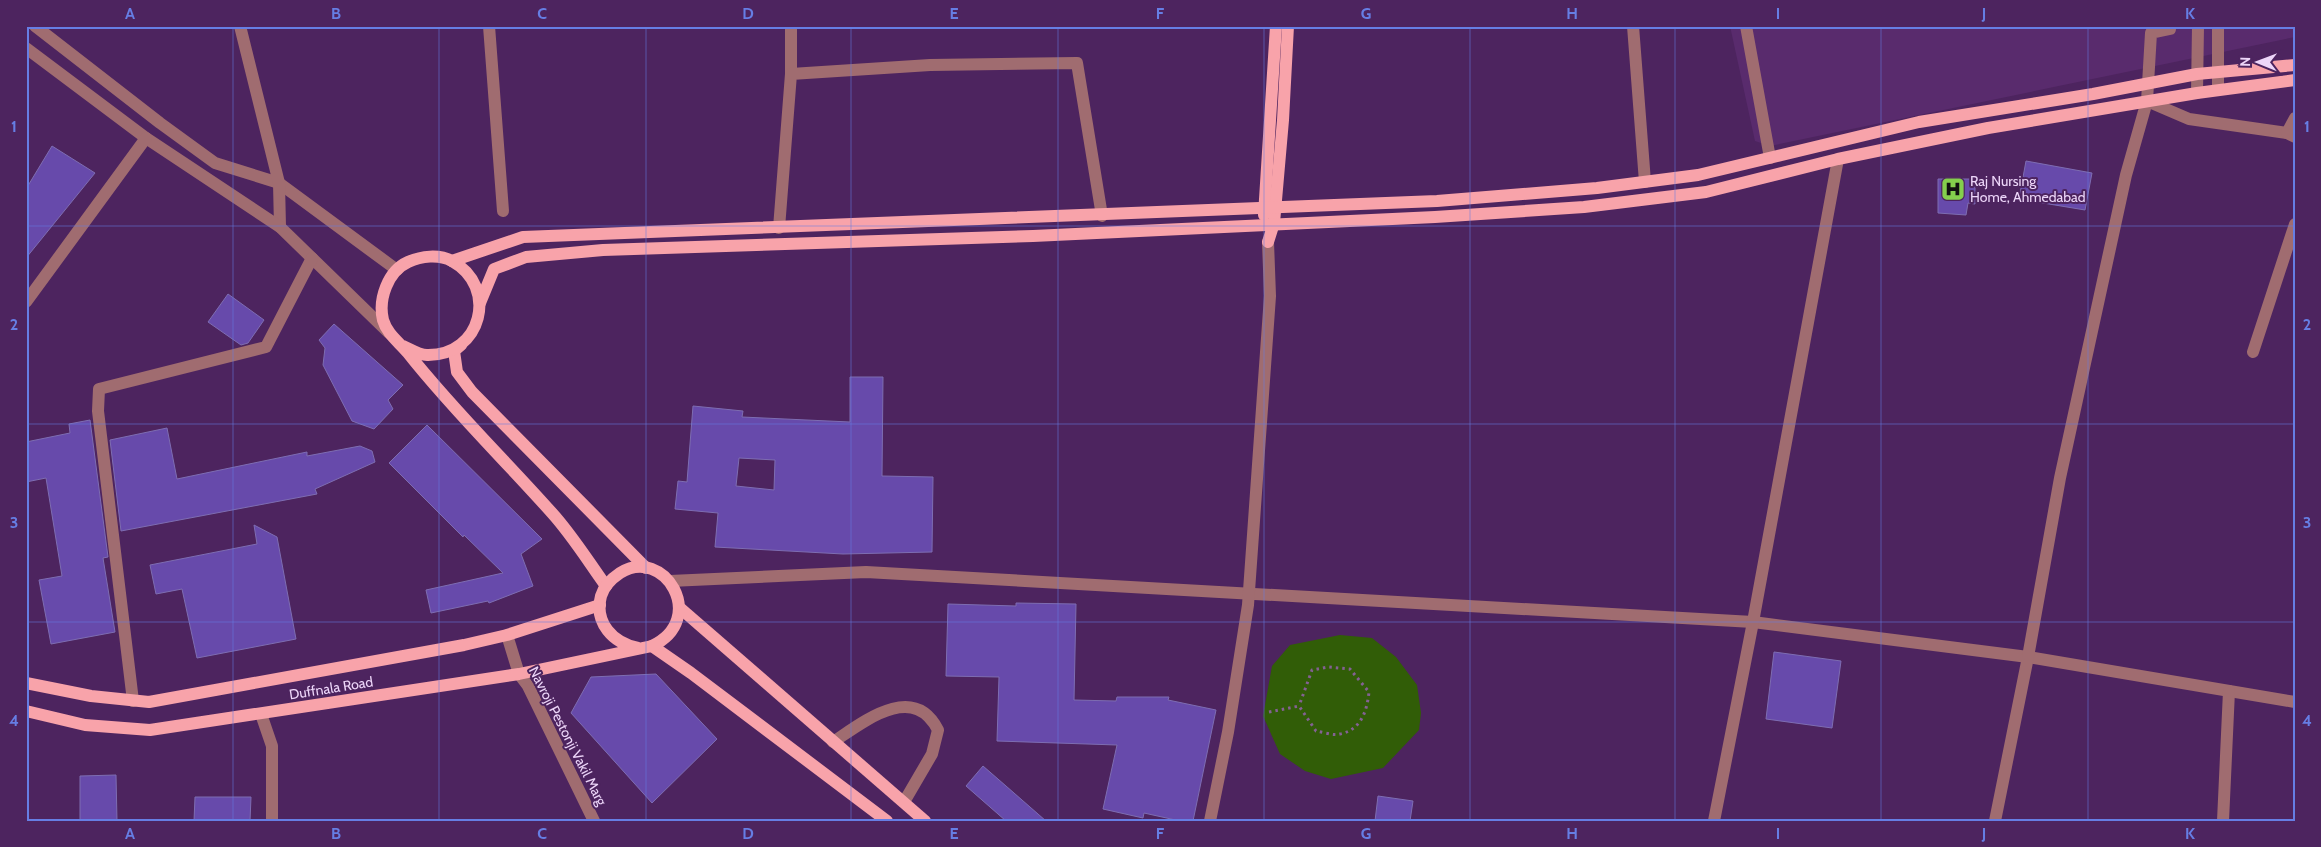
<svg xmlns="http://www.w3.org/2000/svg" width="2321" height="847" viewBox="0 0 2321 847" font-family="Cabin,sans-serif">
  <rect width="100%" height="100%" fill="#4d245f"/>
  <path fill="#592b6d" d="M1730,26H2295V37L1770,146L1755,141Z"/>
  <path fill="#315d07" d="M1340,635L1372,638L1396,657L1417,685L1421,713L1419,730L1383,768L1331,779L1305,771L1280,754L1263,716L1272,666L1290,645Z"/>
  <g fill="#674aab" stroke="#7e6db2" fill-rule="evenodd">
    <path d="M52,146L95,173L26,258V189Z"/>
    <path d="M2026,161L2092,173L2085,210L2019,199Z"/>
    <path d="M1938,179H1975V204L1968,203L1966,215L1938,213Z"/>
    <path d="M228,294L264,320L248,343L241,345L208,322Z"/>
    <path d="M334,324L403,385L388,400L393,409L374,429L352,421L323,365L325,348L319,340Z"/>
    <path d="M850,377H883L882,476L933,477L932,552L843,554L715,547L718,513L675,509L678,481L687,482L693,406L743,411L742,417L850,422ZM739,458L775,460L774,490L736,486Z"/>
    <path d="M90,420L108,557L103,558L115,632L51,644L39,580L62,576L46,478L26,482V442L70,433L69,424Z"/>
    <path d="M427,425L542,539L521,554L533,586L489,603L488,601L431,613L426,590L503,573L464,535L463,537L389,463Z"/>
    <path d="M167,428L177,479L307,452V456L360,446L372,451L375,462L315,489L317,494L121,531L110,440Z"/>
    <path d="M254,525L277,537L296,639L197,658L182,589L156,594L150,565L257,544Z"/>
    <path d="M1016,603L1076,604L1074,700L1116,701L1117,697H1169L1168,700L1216,710L1193,821H1180L1144,813L1143,818L1103,809L1117,745L997,741L999,677L946,676L948,604L1016,606Z"/>
    <path d="M1774,652L1841,661L1832,728L1766,719Z"/>
    <path d="M656,674L717,739L652,803L571,713L591,677Z"/>
    <path d="M983,766L1006,786L1046,821H1006L966,786Z"/>
    <path d="M116,775L117,821H80V776Z"/>
    <path d="M1378,796L1413,801L1410,821H1375Z"/>
    <path d="M195,797H251L250,821H194Z"/>
  </g>
  <g fill="none" stroke-linecap="round" stroke-linejoin="round">
    <path stroke="#846194" stroke-width="3" stroke-dasharray="2.5 4" stroke-linecap="butt" d="M1269,712L1299,706L1316,731C1323,732 1333,736 1340,734C1361,730 1367,711 1369,692L1350,669L1328,667L1312,670L1299,706"/>
    <g stroke="#a06c70" stroke-width="12">
      <path d="M35,26L160,123L215,163L279,183L397,270"/>
      <path d="M240,26L279,183L280,227"/>
      <path d="M489,26L503,211"/>
      <path d="M1633,26L1645,182"/>
      <path d="M1746,26L1770,158"/>
      <path d="M26,48L146,138L280,227L389,333"/>
      <path d="M791,74V26"/>
      <path d="M2218,90V26"/>
      <path d="M2197,93L2198,26"/>
      <path d="M2147,101L2189,119L2287,133L2295,137"/>
      <path d="M2287,133L2295,118"/>
      <path d="M779,228L791,74L930,65L1077,63L1102,216"/>
      <path d="M26,302L146,138"/>
      <path d="M2253,352L2295,224"/>
      <path d="M670,581L866,572L1753,622L2028,657L2295,702"/>
      <path d="M507,635L519,674L528,686L594,821"/>
      <path d="M133,701L98,411L99,389L266,347L312,258"/>
      <path d="M261,714L272,746V821"/>
      <path d="M833,742C862,723 913,681 938,730L932,754L904,802"/>
      <path d="M1210,821L1228,732L1248,605L1270,296L1268,242"/>
      <path d="M1714,821L1753,622L1838,159"/>
      <path d="M1995,821L2028,657L2060,478L2126,175L2147,101L2151,33L2170,29V26"/>
      <path d="M2223,821L2229,691"/>
    </g>
    <g stroke="#f8a3aa" stroke-width="12">
      <path d="M1264,215L1276,26"/>
      <path d="M1268,242L1274,223L1283,120L1288,26"/>
      <path d="M452,261L523,237L1437,201L1597,188L1698,175L1919,122L2093,94L2197,74L2295,65"/>
      <path d="M480,303L494,269L526,257L603,250L1033,236L1435,217L1584,207L1706,192L1838,159L1988,128L2197,93L2295,80"/>
      <path d="M461,345L454,351L457,372L472,392L646,568"/>
      <path d="M403,346C410,349 419,355 427,355C482,356 499,287 452,261C439,254 421,256 408,262C388,271 378,299 383,320C387,334 399,342 408,353C452,409 504,459 552,513C572,535 588,561 606,586"/>
      <path d="M680,608L925,821"/>
      <path d="M652,646L691,673L887,821"/>
      <path d="M26,683L91,696L149,702L464,645L507,635L600,605"/>
      <path d="M26,711L85,725L150,730L519,674L652,646C709,619 664,545 620,573C611,579 604,586 601,596C594,623 613,643 638,648"/>
    </g>
  </g>
  <path fill="none" stroke="#667ee4" stroke-width="1" stroke-opacity="0.55" d="M233,26V821M439,26V821M646,26V821M851,26V821M1058,26V821M1264,26V821M1470,26V821M1675,26V821M1881,26V821M2088,26V821M26,226H2295M26,424H2295M26,622H2295"/>
  <defs>
    <g id="hospital-square" transform="scale(1.25)"><rect x="-9" y="-9" width="18" height="18" rx="4" fill="#84cf4d" stroke="#4d245f"/><path d="M-5-5h3v3.5h4V-5h3V5h-3V1.5h-4V5h-3Z" fill="#111"/></g>
  </defs>
  <g fill-rule="evenodd">
    <use href="#hospital-square" x="1953" y="189"/>
  </g>
  <g text-anchor="middle" stroke-width="4" stroke-linejoin="round" paint-order="stroke">
    <g font-size="14" fill="#edd6f9" stroke="#4d245f" text-anchor="start">
      <text x="1970" y="186">Raj Nursing<tspan x="1970" dy="16">Home, Ahmedabad</tspan></text>
    </g>
    <g font-size="14" fill="#edd6f9" stroke="#4d245f">
      <text transform="translate(331 688) rotate(-9)" y="5">Duffnala Road</text>
      <text transform="translate(568 736) rotate(63)" y="5">Navroji Pestonji Vakil Marg</text>
    </g>
  </g>
  <rect width="2321" height="847" fill="none" stroke="#4d245f" stroke-width="55"/>
  <g transform="translate(2258 62) rotate(271)" stroke="#4d245f" stroke-width="4" paint-order="stroke">
  <path d="M0-4L9 19L0 12L-9 19Z" fill="#edd6f9"/>
  <text y="-8" font-size="14" font-weight="bold" text-anchor="middle" fill="#edd6f9">N</text>
  </g>
  <rect x="28" y="28" width="2266" height="792" fill="none" stroke="#667ee4" stroke-width="2"/>
  <g font-size="16" text-anchor="middle" font-weight="bold" fill="#667ee4">
    <text x="130" y="19">A</text>
    <text x="336" y="19">B</text>
    <text x="542" y="19">C</text>
    <text x="748" y="19">D</text>
    <text x="954" y="19">E</text>
    <text x="1160" y="19">F</text>
    <text x="1366" y="19">G</text>
    <text x="1572" y="19">H</text>
    <text x="1778" y="19">I</text>
    <text x="1984" y="19">J</text>
    <text x="2190" y="19">K</text>
    <text x="14" y="132">1</text>
    <text x="2307" y="132">1</text>
    <text x="14" y="330">2</text>
    <text x="2307" y="330">2</text>
    <text x="14" y="528">3</text>
    <text x="2307" y="528">3</text>
    <text x="14" y="726">4</text>
    <text x="2307" y="726">4</text>
    <text x="130" y="839">A</text>
    <text x="336" y="839">B</text>
    <text x="542" y="839">C</text>
    <text x="748" y="839">D</text>
    <text x="954" y="839">E</text>
    <text x="1160" y="839">F</text>
    <text x="1366" y="839">G</text>
    <text x="1572" y="839">H</text>
    <text x="1778" y="839">I</text>
    <text x="1984" y="839">J</text>
    <text x="2190" y="839">K</text>
  </g>
</svg>
